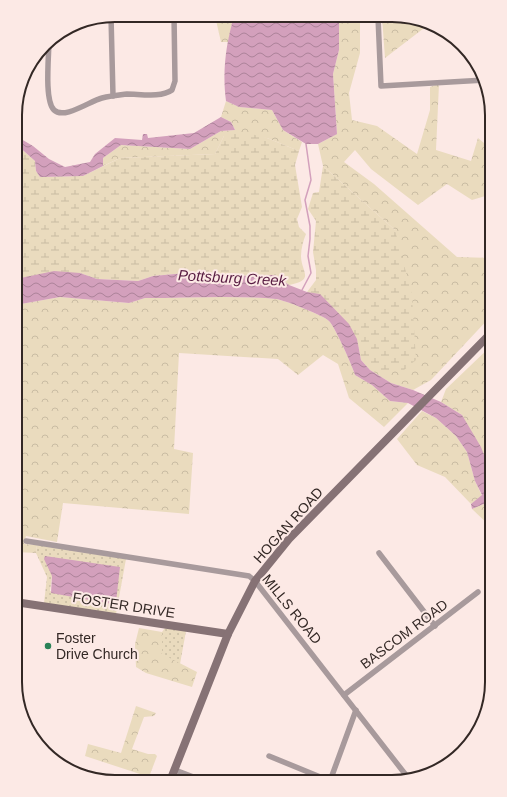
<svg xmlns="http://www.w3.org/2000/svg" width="507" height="797" viewBox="0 0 507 797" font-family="Helvetica,sans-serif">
  <defs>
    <pattern id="grass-dots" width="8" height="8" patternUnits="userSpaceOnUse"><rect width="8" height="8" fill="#eadbbe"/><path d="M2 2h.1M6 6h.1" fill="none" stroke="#c9bca3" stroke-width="1.8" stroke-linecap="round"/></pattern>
    <pattern id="forest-crowns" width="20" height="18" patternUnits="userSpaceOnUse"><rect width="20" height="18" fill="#eadbbe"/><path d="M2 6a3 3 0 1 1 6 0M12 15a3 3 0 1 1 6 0" fill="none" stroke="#c9bca3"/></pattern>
    <pattern id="wetland-marsh" width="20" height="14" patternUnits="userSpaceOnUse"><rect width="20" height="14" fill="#eadbbe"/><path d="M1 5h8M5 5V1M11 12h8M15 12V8" fill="none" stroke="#c9bca3"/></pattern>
    <pattern id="water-waves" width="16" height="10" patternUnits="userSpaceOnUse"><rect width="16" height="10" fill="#d3a0bc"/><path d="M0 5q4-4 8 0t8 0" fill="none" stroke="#ac8299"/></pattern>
  </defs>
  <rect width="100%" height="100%" fill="#fce9e5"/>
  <g fill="url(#grass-dots)" fill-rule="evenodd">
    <path d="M37,545L126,559L116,614L44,603L47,577L36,553ZM52,576L116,602L114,604L50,591Z"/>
    <path d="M165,628L186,631L180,664L161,654L162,632Z"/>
  </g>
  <g fill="url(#forest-crowns)">
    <path d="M215,16H234L228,42H221Z"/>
    <path d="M339,16L360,17V53L349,93L352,120L377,126L417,154L430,110V87L439,84L436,150L471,161L478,138L484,143L488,159L492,158V194L472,200L447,184L418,205L371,169L355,150L344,162L374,184L457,257L492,258V315L431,380L413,390L391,383L370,370H404L395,230L323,166L318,144L337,134L333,74L339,50Z"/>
    <path d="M382,17H412L428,25L385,58Z"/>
    <path d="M226,101L239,107L272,110L283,130L302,142L299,151L267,138L224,136L215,154L120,158L103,166V158L121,145L190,149L221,131L235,130L231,122L221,117Z"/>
    <path d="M60,297L129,303L145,298C188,298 233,295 276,299C284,300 323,315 329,321C334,325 353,367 355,375L372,385L390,401L408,403L384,427L349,398L338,364L323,355L298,375L278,359L179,353L174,449L193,453L189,514L63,503L57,542L26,536L24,544L37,545L36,553L15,552V501L23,498L18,383L15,376L16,308L21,304Z"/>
    <path d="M492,345V476L462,415L441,402L446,389Z"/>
    <path d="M422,411L436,418L456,436L467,452L475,481L482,496L471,504L445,477L417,465L397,439Z"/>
    <path d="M486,503L492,513V528L472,509Z"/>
    <path d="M139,628L162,632V654L197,672L192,687L146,673L136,667L135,644Z"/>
    <path d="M136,706L156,713L154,716L144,717L132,749L148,754H155L157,756L149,777L85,756L88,744L121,753Z"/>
  </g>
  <g fill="url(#wetland-marsh)">
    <path d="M235,130L267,138L299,151L295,165L302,207L297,219L299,227L306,234C303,241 301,249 301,257C302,273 315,280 289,285L275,275L233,276L186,273L153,276L138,281L97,279L80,273L16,279V144L35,161L36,171L40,177L83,176L120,158L215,154L224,136Z"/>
    <path d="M323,166L395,230L412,295L416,360L404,370H370L361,360L357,340L307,292L316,280V270L313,252L316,221L308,209L313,193L319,192Z"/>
  </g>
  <g fill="url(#water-waves)">
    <path d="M234,16H339V50L333,74L337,134L318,144H306L283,130L272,110L239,107L226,101C222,71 226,44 234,16Z"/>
    <path d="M221,117L231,122L235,130L221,131L190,149L121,145L103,158V166L83,176L40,177L36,171L35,161L16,144V136L33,146L49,159L65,167L90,162L95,154L115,138L142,140L143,134H147L148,138L194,133Z"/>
    <path d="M54,271L80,273L97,279L138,281L153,276L186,273L233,276L275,275L289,285L307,292L320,294L349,324L357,339L361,360L370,370L391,383L413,390L441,402L462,415L481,447L492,476V513L486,503L472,509L471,504L482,495L475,481L467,452L456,436L436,418L408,403L390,401L372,385L355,375C353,367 334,325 329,321C323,315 284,300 276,299C233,295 188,298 145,298L129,303L60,297L21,304L16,308V279Z"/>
    <path d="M45,556L120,567L116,602L112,604L51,593L52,576L44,559Z"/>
  </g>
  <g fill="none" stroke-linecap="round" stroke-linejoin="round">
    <path stroke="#d3a0bc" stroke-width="1.5" d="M302,290L311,273L308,256L310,239V226L305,200L311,180L306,144"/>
    <g stroke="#a89a9c" stroke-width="5.5">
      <path d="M111,16L113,96"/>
      <path d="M378,17L381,86L485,80"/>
      <path d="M49,40C49,55 44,100 54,110C64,120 90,101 102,98C110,96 119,95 127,94C140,94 161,98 172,90L175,81L174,15"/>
      <path d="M26,541L249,576L255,581L409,779"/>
      <path d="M379,553L435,626"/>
      <path d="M344,695L478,592"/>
      <path d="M269,756L330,781L356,710"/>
      <path d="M175,770L204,781"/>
    </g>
    <g stroke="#867275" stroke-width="8">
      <path d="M15,602L228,634"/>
      <path d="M170,781L228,634L255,581L289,539L492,332"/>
    </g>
  </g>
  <circle fill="#2a8257" stroke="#fce9e5" stroke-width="1.5" cx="48" cy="646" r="4"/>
  <g text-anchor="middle" stroke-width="4" stroke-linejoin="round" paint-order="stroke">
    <g font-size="14" fill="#332825" stroke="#fce9e5">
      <text transform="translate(288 525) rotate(-48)" y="5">HOGAN ROAD</text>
      <text transform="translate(124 605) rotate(9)" y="5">FOSTER DRIVE</text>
      <text transform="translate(292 609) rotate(51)" y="5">MILLS ROAD</text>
      <text transform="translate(404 634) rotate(-37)" y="5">BASCOM ROAD</text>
    </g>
    <g font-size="14" fill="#332825" stroke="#fce9e5" text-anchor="start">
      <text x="56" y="643">Foster<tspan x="56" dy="16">Drive Church</tspan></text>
    </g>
    <g font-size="15" font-style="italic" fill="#581c42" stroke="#fce9e5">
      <text transform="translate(232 278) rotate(3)" y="5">Pottsburg Creek</text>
    </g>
  </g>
  <path d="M0 0H507V797H0ZM115 22H392A93 93 0 0 1 485 115V682A93 93 0 0 1 392 775H115A93 93 0 0 1 22 682V115A93 93 0 0 1 115 22Z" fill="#fce9e5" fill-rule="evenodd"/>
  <path fill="none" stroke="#332825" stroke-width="2" d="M115 22H392A93 93 0 0 1 485 115V682A93 93 0 0 1 392 775H115A93 93 0 0 1 22 682V115A93 93 0 0 1 115 22Z"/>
</svg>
